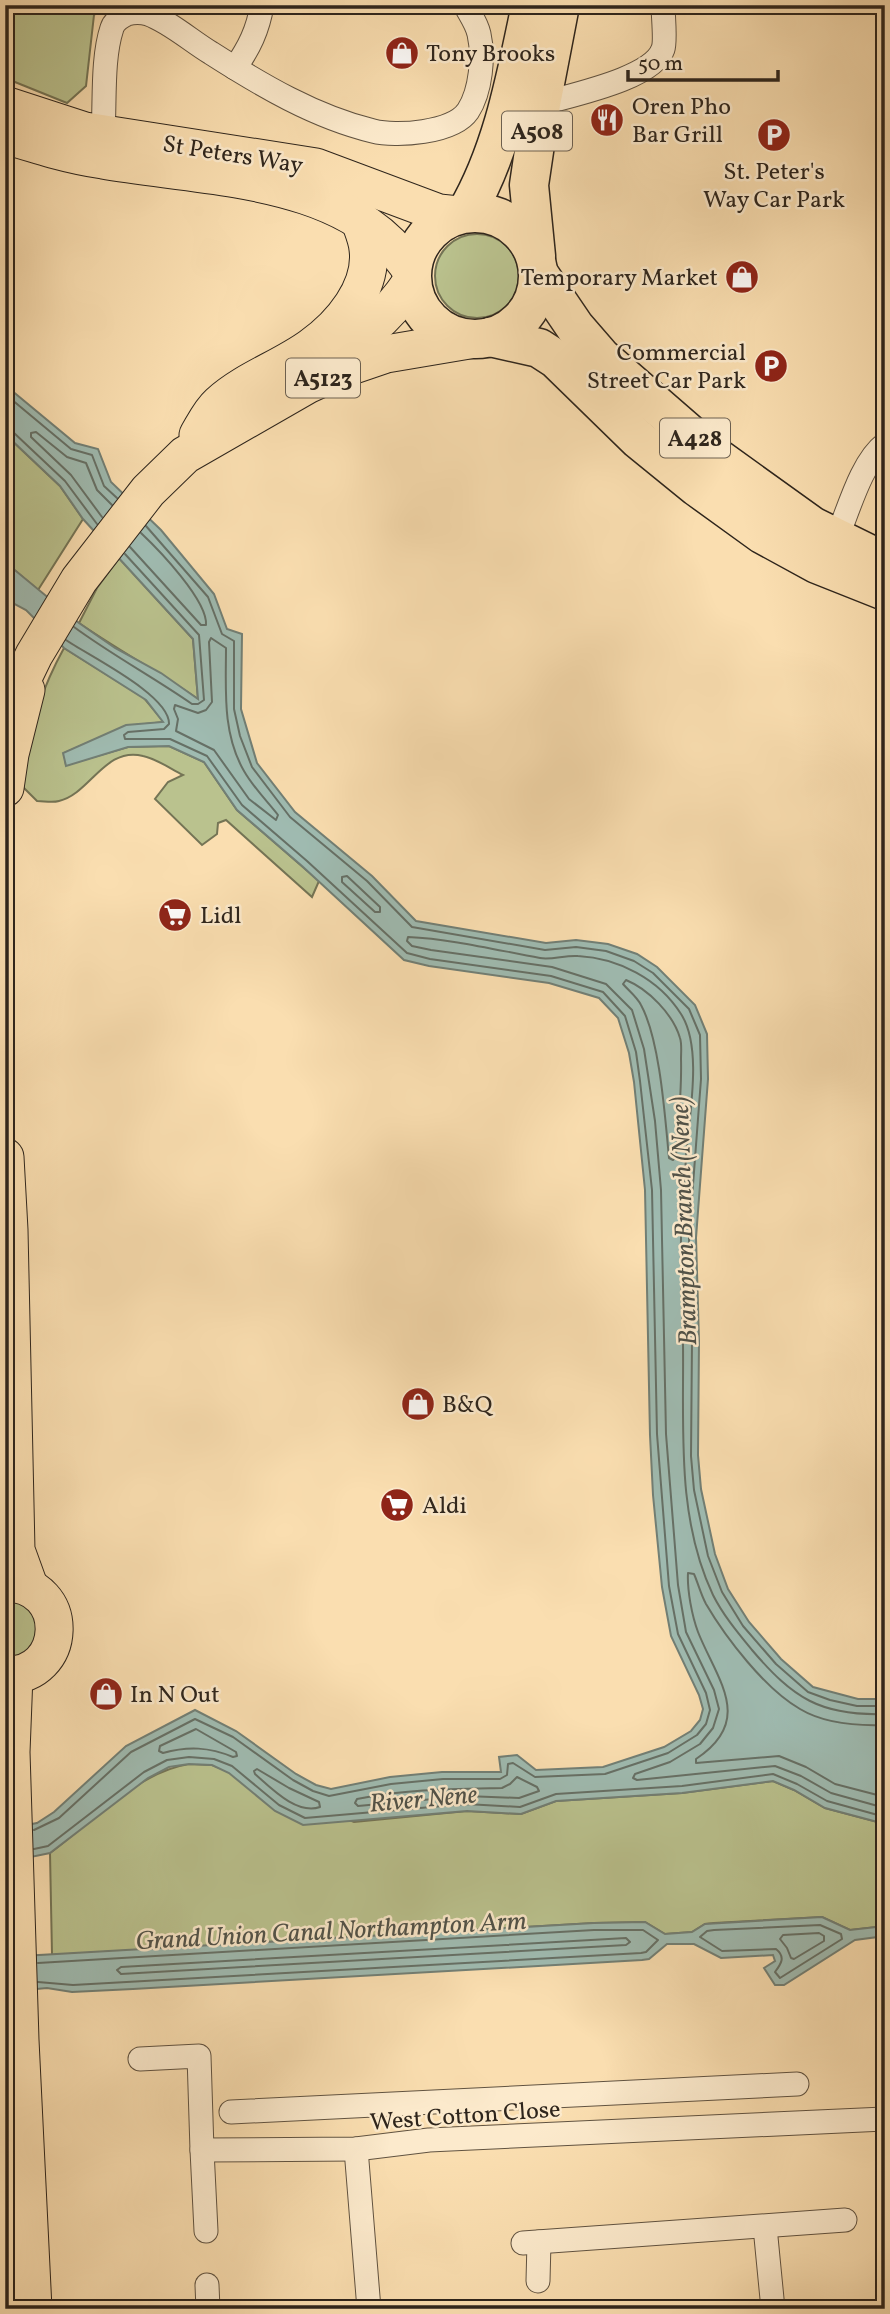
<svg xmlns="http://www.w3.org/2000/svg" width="890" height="2314" viewBox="0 0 890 2314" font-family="Vollkorn,serif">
  <rect width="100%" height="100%" fill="#fadeb0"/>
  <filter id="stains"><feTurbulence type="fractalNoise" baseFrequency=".00286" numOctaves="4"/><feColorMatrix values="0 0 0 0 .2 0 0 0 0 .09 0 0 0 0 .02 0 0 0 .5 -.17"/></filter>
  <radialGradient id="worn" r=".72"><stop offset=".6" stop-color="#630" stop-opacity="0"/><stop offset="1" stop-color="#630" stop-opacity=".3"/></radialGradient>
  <g fill="#bac28e" stroke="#747455" stroke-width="2">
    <path d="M5,5H108L94,15L86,86L67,103L5,78Z"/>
    <circle cx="477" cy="276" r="42"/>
    <path d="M5,434L60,486L83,519L38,590L5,562Z"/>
    <path d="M119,558L193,639L198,699C159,672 118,650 79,623L97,588Z"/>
    <path d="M64,648L144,698L164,722L126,726L64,753L66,765L128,747L169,746L204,762L237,810L319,881L312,897L226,820L218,823L217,834L202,845L155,799L168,782L183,775C171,769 157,759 143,756C105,746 90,794 59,801C52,803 44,801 37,801L23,787C25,738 41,690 64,648Z"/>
    <path d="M5,1599L26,1604L38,1620L37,1640L23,1655L5,1658Z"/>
    <path d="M189,1764L212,1765L354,1822L467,1811L521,1814L556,1801L682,1793L773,1781L794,1790L825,1808L885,1824V1926L850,1930L822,1917L714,1923L705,1924L692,1932L665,1934L645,1922L594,1923L52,1955L50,1853C92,1822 138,1772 189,1764Z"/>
  </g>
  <g fill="#9fbbb1" stroke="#727f75" stroke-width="2">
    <path d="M5,385L75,443L98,449L111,482L161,530L214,594L227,629L242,634L241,709L257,763L295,812L372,876L416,921L546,943L576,940L608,944L637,954L657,967L695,1005L707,1034L708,1079L696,1238L699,1340L698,1455L701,1489L715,1554L728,1589L749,1622L781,1659L813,1687L858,1699H885V1824L825,1808L794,1790L773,1781L682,1793L556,1801L521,1814L467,1811L303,1825L275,1811L229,1773L212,1765L189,1764L169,1767L148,1778L50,1853L31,1857L5,1829L37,1823L54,1812L126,1746L195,1710L236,1731L296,1774L316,1785L331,1789L390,1777L442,1772H501L499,1757L517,1755L536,1770L603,1767L664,1747L691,1731L700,1720L703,1709L699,1695L671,1636L662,1587L653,1495L650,1435L645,1190L634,1082L629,1053L618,1018L599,998L549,983L429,966L404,960L302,866L237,810L204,762L169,746L128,747L66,766L63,753L126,725L163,722L146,700L64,648L26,610L5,599V562L79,623L115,648L161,673L198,699L193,639L83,519L60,486L5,434Z"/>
    <path d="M822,1917L850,1930L885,1926V1936L855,1940L784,1985H775L764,1968L775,1961L773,1955L721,1958L694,1944H667L649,1959L642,1960L133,1989L72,1992L47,1988L5,1992V1957L594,1923L645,1922L665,1934L692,1932L705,1924Z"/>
  </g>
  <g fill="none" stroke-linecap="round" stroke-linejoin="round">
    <g stroke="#667066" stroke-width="2">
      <path d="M5,394L71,449L92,455L104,486L117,498"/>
      <path d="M5,430L13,432L65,481L97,524"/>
      <path d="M102,517L71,475L31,437V433L36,432L67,457L86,463L97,490L112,505"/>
      <path d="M146,526L208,597L222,634L234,641V709L240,736L252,767L290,817L367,881L412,927L545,950L576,947L606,951L634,961L653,973L689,1009L700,1035L701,1079L689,1238L692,1340L691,1456L694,1490L708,1556L722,1592L743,1626L776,1664L808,1692L830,1700L857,1706H885"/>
      <path d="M130,547L201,625H206C208,601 159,550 141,533"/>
      <path d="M74,627C112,655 153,677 192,704H198L204,700L199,635L125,554"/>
      <path d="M211,638L226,648C226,689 222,733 244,771C253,787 267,801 278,815L276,820L249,799L214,750L176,731L178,719L174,709L175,705L198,713L206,710L212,702L209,642Z"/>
      <path d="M347,876L380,907V912H375L342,882V877Z"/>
      <path d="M626,980C648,989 673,1014 680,1038C682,1044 681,1052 681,1059C682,1092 678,1125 676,1157L673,1160L669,1158C665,1117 660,1040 641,1005C637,997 629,991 623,984Z"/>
      <path d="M885,1714C820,1716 793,1698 752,1650C738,1633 723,1615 713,1595C676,1517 684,1428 683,1344C683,1309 680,1274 681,1239C681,1211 685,1183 686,1156C689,1116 703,1048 681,1014C659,979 618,958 578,956C565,955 552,960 540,958C496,950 452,939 408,937L407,941L412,946L431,950L552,967L606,984L632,1010L644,1049L655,1121L661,1190L666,1434L678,1585L686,1632L714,1690L719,1709L713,1728L700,1744L670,1762L635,1774L633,1778L637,1780L775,1766L801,1776L831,1793L885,1808"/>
      <path d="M885,1725C857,1726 825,1724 800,1709C765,1689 726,1638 706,1604C701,1595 698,1583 694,1574L688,1573C687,1590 692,1616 698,1632C717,1680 755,1720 696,1759V1763L779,1756L806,1767L835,1784L885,1797"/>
      <path d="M196,1729L236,1752L237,1756L233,1757C209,1747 188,1746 163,1753L159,1751L160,1746Z"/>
      <path d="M257,1769L289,1788L319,1802L320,1807C297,1815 272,1789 255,1774L254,1771Z"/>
      <path d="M517,1777L537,1787L539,1791L519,1798L466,1796L358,1806L355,1803L357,1799C406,1789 452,1789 502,1788L510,1784Z"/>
      <path d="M34,1830L59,1818L131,1752L195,1719L233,1737L293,1780L313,1791L329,1796L391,1784L443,1779H500L507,1775L508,1764L513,1763L535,1777L605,1774L668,1753L697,1735L706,1724L710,1710L706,1693L678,1634L669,1586L657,1434L652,1190L640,1081L636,1052L625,1016L603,992L551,976L430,959L407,953L307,861L242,805L207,756L170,739H125L124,735L128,732L164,729L169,724C170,695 89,656 66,640"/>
      <path d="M34,1849L48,1846L144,1772L167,1760L189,1757L214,1759L232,1766L279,1805L305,1818L466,1804L520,1807L556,1794L682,1786L773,1774L797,1784L827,1801L885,1817"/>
      <path d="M820,1925L841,1934L842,1939L780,1978L775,1972C781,1964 786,1957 776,1949L722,1951L700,1937L707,1931L714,1930Z"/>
      <path d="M819,1933L824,1936V1941L794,1959L791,1958L787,1948L780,1939L783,1935Z"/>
      <path d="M626,1938L630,1942L626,1945L121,1974L117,1970L121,1967Z"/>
      <path d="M38,1963L594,1930H643L658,1940L646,1952L641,1953L73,1985L38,1982"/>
    </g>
    <g stroke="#615341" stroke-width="25">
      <g id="street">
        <path d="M235,68C249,48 258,30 262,5"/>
        <path d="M541,104C570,95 653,79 663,49C666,41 663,16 663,5"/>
        <path d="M103,133C105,101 102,58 112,28C114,21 121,17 127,14C134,12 141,12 148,14C170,22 191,41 211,53C261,85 315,117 373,131C396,137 453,133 468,111C481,91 484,56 479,34C477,24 470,14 465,5"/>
        <path d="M836,540C848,512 861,462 885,444"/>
        <path d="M140,2059L199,2056L202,2150L356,2149L429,2140L884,2119"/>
        <path d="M231,2112L797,2084"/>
        <path d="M356,2149L369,2309"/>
        <path d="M202,2150L206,2231"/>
        <path d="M765,2227L773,2309"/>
        <path d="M523,2243L845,2220"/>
        <path d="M538,2281L539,2242"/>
        <path d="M207,2285L208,2309"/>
      </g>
    </g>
    <g stroke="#2e251c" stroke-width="39">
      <g id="primary">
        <path d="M5,105L85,131L316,167L439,213L458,215"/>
        <path d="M5,135C37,145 69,155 103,160C204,178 352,175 412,272"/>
        <path d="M319,361C361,337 384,323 412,281"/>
        <path d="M198,435C204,425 210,412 219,404C245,380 282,368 311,347C341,326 373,288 368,249C367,238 362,228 359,218"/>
        <path d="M5,715L34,655L79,580L148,491L185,455L307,385L342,369L386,354L475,339"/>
        <path d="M5,788L10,754L26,690"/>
        <path d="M5,1157L9,1230L16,1550L29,1586"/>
        <path d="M5,1675C68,1678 73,1583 5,1583"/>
        <path d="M14,1675L11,1752L20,2040L33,2309"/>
      </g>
    </g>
    <g stroke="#2e251c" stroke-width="41">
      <g id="highway">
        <path d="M466,213C503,150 516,76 531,5"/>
        <circle cx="475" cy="276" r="63"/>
        <path d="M536,256L529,185L541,104L560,5"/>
        <path d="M539,274L575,327L601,357L716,457L812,526L885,562"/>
        <path d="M490,337L539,348L556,359L638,439L697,487L762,534L817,564L885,591"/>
      </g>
    </g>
    <use href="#street" stroke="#fceacc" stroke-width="23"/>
    <use href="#primary" stroke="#fadeb0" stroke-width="37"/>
    <use href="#highway" stroke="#fadeb0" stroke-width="38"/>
  </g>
  <defs>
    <g id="shop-disc" transform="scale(1.75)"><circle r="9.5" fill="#8f2418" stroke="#fceacc"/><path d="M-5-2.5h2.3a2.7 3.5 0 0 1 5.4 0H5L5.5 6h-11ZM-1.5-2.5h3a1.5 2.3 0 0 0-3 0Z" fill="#fff"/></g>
    <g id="restaurant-disc" transform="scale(1.75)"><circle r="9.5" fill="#8f2418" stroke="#fceacc"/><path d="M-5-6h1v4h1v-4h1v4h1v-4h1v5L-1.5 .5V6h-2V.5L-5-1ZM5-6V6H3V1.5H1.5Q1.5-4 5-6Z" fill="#fff"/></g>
    <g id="parking-disc" transform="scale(1.75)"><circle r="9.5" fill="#8f2418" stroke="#fceacc"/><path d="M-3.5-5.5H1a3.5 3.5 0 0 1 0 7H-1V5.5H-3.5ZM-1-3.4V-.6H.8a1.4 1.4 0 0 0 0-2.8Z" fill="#fff"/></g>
    <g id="supermarket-disc" transform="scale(1.75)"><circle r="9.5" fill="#8f2418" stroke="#fceacc"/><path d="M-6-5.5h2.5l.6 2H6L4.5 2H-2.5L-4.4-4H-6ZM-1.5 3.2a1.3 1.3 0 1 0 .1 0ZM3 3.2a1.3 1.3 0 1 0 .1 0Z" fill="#fff"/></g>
  </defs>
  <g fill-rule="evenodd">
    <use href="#shop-disc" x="402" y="53"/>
    <use href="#restaurant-disc" x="607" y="120"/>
    <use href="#parking-disc" x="774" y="135"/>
    <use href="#shop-disc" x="742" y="277"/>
    <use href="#parking-disc" x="771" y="366"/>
    <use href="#supermarket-disc" x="175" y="915"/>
    <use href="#shop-disc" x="418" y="1404"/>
    <use href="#supermarket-disc" x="397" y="1505"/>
    <use href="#shop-disc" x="106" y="1694"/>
  </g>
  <g text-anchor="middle" stroke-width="5" stroke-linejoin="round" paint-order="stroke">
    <g fill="#fceacc" stroke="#6c6051" stroke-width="2">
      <rect x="502" y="111.5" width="70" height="39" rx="5"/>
      <rect x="286" y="358.5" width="74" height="39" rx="5"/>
      <rect x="660" y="418.5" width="70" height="39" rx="5"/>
    </g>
    <g font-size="23" font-weight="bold" fill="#2e251c">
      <text x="537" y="139">A508</text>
      <text x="323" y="386">A5123</text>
      <text x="695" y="446">A428</text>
    </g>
    <g font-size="24" fill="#2e251c" stroke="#fceacc" text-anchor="start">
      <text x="426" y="61">Tony Brooks</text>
      <text x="632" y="114">Oren Pho<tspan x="632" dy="28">Bar Grill</tspan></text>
      <text x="774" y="179" text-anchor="middle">St. Peter's<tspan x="774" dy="28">Way Car Park</tspan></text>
      <text x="718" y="285" text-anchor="end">Temporary Market</text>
      <text x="746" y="360" text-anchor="end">Commercial<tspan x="746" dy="28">Street Car Park</tspan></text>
      <text x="200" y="923">Lidl</text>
      <text x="442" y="1412">B&amp;Q</text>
      <text x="422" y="1513">Aldi</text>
      <text x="130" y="1702">In N Out</text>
    </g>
    <g font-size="24" fill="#2e251c" stroke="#fceacc">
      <text transform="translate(233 154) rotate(9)" y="8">St Peters Way</text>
      <text transform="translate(465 2115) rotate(-4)" y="8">West Cotton Close</text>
    </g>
    <g font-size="26" font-style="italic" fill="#505249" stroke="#fceacc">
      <text transform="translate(683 1221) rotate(-92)" y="9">Brampton Branch (Nene)</text>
      <text transform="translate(423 1798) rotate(-5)" y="9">River Nene</text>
      <text transform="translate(331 1930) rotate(-3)" y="9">Grand Union Canal Northampton Arm</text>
    </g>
  </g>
  <rect width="890" height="2314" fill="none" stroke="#fadeb0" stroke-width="28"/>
  <rect x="7" y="7" width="876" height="2300" fill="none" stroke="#2e251c" stroke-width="3.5"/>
  <rect x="14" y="14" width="862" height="2286" fill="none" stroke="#2e251c" stroke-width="2"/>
  <path d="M628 70v10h150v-10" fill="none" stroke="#2e251c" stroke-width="3.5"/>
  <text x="638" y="70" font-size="21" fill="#2e251c" stroke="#fceacc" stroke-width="5" paint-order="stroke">50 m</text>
  <rect width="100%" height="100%" filter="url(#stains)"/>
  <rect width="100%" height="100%" fill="url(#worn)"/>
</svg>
